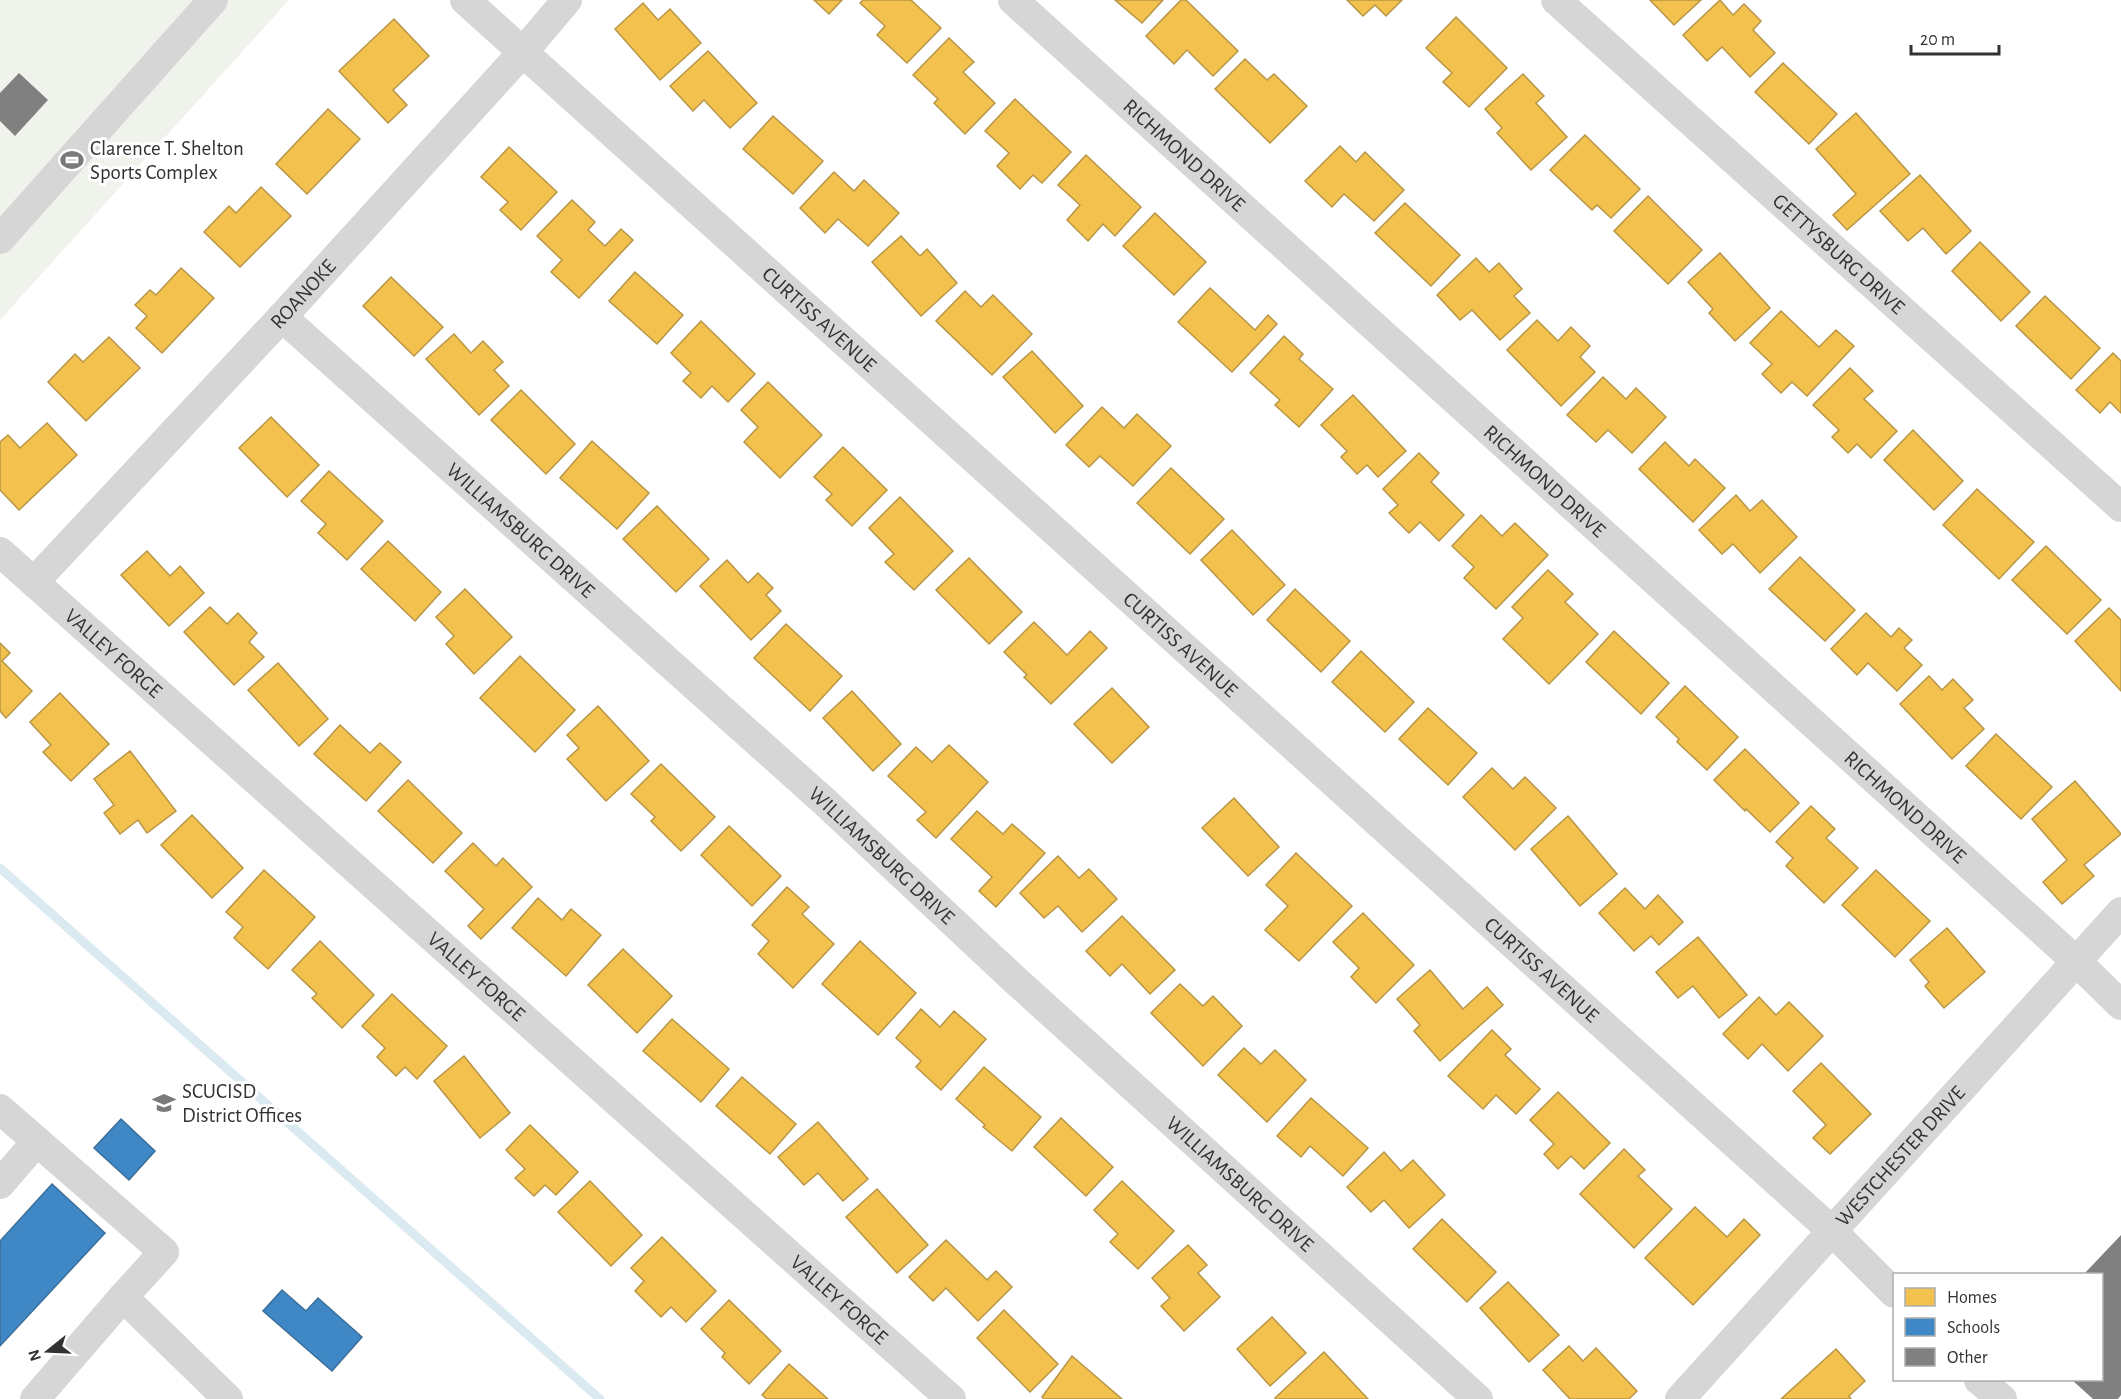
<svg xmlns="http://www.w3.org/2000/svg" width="2121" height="1399" viewBox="0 0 2121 1399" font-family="'Alegreya Sans',sans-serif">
  <rect width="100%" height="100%" fill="#fff"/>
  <path fill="#f0f3ec" d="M0,0H289L0,320Z"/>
  <g fill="#f2c14e" stroke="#b89646" stroke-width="1.5">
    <path d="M814,0H842L829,14Z"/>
    <path d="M863,0H911L941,28L907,63L877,35L885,26L860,3Z"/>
    <path d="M1115,0H1163L1142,23Z"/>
    <path d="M1181,0H1186L1238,51L1213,76L1187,50L1174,64L1146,36Z"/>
    <path d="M1347,0H1402L1386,16L1375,5L1363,16Z"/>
    <path d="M1650,0H1701L1674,25Z"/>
    <path d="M1720,0L1733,15L1744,4L1761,21L1753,30L1775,53L1750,77L1722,47L1707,61L1683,35Z"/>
    <path d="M643,3L658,20L670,9L701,43L660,80L615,29Z"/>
    <path d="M1456,17L1507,68L1469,107L1443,82L1452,73L1426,48Z"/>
    <path d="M394,19L429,56L393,90L407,105L388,123L339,71Z"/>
    <path d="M949,38L974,62L963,72L995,103L965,134L934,103L938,99L913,75Z"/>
    <path d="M708,51L757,103L730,128L704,100L693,111L670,86Z"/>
    <path d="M1245,59L1267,80L1274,74L1307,106L1270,143L1215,89Z"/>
    <path d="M1783,63L1837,114L1809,144L1755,92Z"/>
    <path d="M1523,74L1544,96L1536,103L1567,137L1531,170L1497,133L1502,128L1485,109Z"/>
    <path d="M1015,99L1071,152L1042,183L1033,175L1020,189L997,166L1009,153L985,131Z"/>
    <path d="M328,109L360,139L307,194L276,164Z"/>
    <path d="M1856,113L1910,174L1847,230L1833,215L1856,194L1816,149Z"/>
    <path d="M773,116L823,161L793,194L743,149Z"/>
    <path d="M1585,135L1640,189L1611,218L1597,205L1592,210L1550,170Z"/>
    <path d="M1340,146L1356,162L1365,152L1404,190L1374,221L1344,194L1332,207L1305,181Z"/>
    <path d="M509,147L557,192L521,230L500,210L508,202L481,177Z"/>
    <path d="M1086,155L1141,207L1115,236L1103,224L1088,241L1067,220L1080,205L1058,185Z"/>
    <path d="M834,172L854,191L864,180L899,213L868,246L838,219L825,233L800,208Z"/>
    <path d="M1920,175L1971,231L1946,254L1923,228L1908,241L1880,211Z"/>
    <path d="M261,187L291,216L240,267L204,232L229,206L236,213Z"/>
    <path d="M1648,196L1702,250L1668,284L1614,231Z"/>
    <path d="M572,200L595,222L588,230L605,246L621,229L633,240L579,298L551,272L562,260L537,236Z"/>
    <path d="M1405,203L1460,255L1431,286L1375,233Z"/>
    <path d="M1155,213L1206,262L1174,295L1123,246Z"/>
    <path d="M901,236L920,256L927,249L957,283L921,316L872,262Z"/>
    <path d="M1980,242L2030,292L2001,321L1952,271Z"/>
    <path d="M1720,253L1770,308L1735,341L1709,313L1713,309L1688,282Z"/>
    <path d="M1476,258L1489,272L1499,263L1522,289L1514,296L1530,313L1500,340L1472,310L1460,320L1437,295Z"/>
    <path d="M181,268L214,298L162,353L136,328L147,316L135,305L150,290L156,295Z"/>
    <path d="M635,272L683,315L657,344L609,301Z"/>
    <path d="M391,277L443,327L414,356L363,306Z"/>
    <path d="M1210,288L1255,330L1268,315L1277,324L1232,372L1178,322Z"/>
    <path d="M965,291L981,307L993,295L1032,334L992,375L936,321Z"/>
    <path d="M2045,296L2100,348L2071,379L2016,326Z"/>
    <path d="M1781,311L1819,347L1836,330L1854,346L1807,396L1792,382L1781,393L1762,374L1772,364L1750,343Z"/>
    <path d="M1537,320L1558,341L1571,327L1590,346L1580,357L1595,372L1561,406L1507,350Z"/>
    <path d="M701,321L755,374L728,402L712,386L701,398L683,381L691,373L671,353Z"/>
    <path d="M454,334L471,353L483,341L503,362L494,370L509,386L479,415L426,359Z"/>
    <path d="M1284,336L1303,354L1299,359L1333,389L1299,427L1275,405L1280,400L1250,373Z"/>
    <path d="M109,337L140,368L86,421L48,382L75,354L83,362Z"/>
    <path d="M1032,351L1083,406L1055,433L1003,377Z"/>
    <path d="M2113,353L2121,361V413L2110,402L2100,413L2076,390Z"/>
    <path d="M1850,368L1873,391L1864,399L1897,431L1871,458L1857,444L1848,453L1832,437L1839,430L1813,405Z"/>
    <path d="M1603,377L1626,399L1636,388L1666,417L1632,453L1608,430L1596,442L1567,415Z"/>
    <path d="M768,382L822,435L780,478L744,442L758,427L741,410Z"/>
    <path d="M521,390L575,444L546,474L491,420Z"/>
    <path d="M1353,395L1406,451L1378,477L1367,465L1357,474L1341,457L1347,451L1321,425Z"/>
    <path d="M1102,407L1124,428L1137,414L1171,446L1133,486L1100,456L1089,467L1066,445Z"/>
    <path d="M271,417L319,465L287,497L239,448Z"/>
    <path d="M47,423L77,455L19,510L0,490V442L8,435L20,448Z"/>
    <path d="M1913,430L1963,481L1934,510L1884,460Z"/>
    <path d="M592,441L649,493L617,529L560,478Z"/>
    <path d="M1665,442L1689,466L1695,459L1725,488L1693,522L1639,469Z"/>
    <path d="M843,447L887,490L852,526L826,500L832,494L814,477Z"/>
    <path d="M1419,453L1439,473L1431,482L1464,515L1439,541L1420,522L1409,533L1389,513L1398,505L1383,489Z"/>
    <path d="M1171,468L1224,519L1190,554L1137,503Z"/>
    <path d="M329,471L383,521L347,560L318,533L326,524L301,501Z"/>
    <path d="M1977,489L2034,542L1999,579L1943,525Z"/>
    <path d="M1736,495L1750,511L1762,500L1797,537L1760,573L1733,544L1722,554L1699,530Z"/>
    <path d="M900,497L953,551L914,590L885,562L894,554L869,528Z"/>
    <path d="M657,506L709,559L676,592L623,539Z"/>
    <path d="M1481,515L1502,536L1515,523L1548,555L1496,609L1464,578L1474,567L1452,546Z"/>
    <path d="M1232,530L1285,585L1253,615L1201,560Z"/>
    <path d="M388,541L441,592L415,621L361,569Z"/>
    <path d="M2046,546L2101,600L2067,634L2012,580Z"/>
    <path d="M147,551L170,576L180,566L204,593L169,626L121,575Z"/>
    <path d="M1800,557L1855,610L1825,641L1769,589Z"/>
    <path d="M969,558L1022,612L989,644L936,590Z"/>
    <path d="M727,560L748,583L758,573L773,588L766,595L781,611L751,640L700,586Z"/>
    <path d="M1548,570L1573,594L1565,602L1598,634L1549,684L1503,639L1523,618L1512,607Z"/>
    <path d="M465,589L512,637L474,674L446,644L454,636L436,617Z"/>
    <path d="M1295,589L1350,641L1321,672L1267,620Z"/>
    <path d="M210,607L227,624L238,613L257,633L249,642L264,657L234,685L184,632Z"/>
    <path d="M2109,608L2121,620V691L2075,641Z"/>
    <path d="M1866,613L1891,637L1899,628L1912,640L1904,648L1922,665L1897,691L1868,663L1857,675L1831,649Z"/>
    <path d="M1034,622L1067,655L1090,631L1107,648L1051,704L1024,677L1027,675L1004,652Z"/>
    <path d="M786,624L842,676L810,711L754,658Z"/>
    <path d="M1614,631L1669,683L1641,714L1586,662Z"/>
    <path d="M0,643L10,653L2,661L32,691L6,718L0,711Z"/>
    <path d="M1361,651L1414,702L1385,732L1332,682Z"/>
    <path d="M520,656L575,710L535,752L480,698Z"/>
    <path d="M278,663L328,719L299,746L248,690Z"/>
    <path d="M1929,676L1942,690L1953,679L1973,700L1964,708L1984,729L1952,759L1900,704Z"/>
    <path d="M1685,686L1738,737L1707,770L1677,742L1679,739L1656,717Z"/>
    <path d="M1112,688L1149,727L1112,763L1074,724Z"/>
    <path d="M852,691L901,744L873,771L823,718Z"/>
    <path d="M60,693L109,744L71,781L43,752L51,745L30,722Z"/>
    <path d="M598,706L649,761L606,801L567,759L579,748L567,735Z"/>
    <path d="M1428,708L1477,753L1448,785L1399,739Z"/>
    <path d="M340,725L370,753L380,743L401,762L366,801L314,754Z"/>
    <path d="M1996,734L2052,787L2021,819L1966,766Z"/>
    <path d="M949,745L988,782L936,838L917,820L926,812L888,776L916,747L932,762Z"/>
    <path d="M1745,749L1799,803L1770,832L1746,809L1745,811L1714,780Z"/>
    <path d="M130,751L176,811L147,833L138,820L120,834L104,813L114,805L94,779Z"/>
    <path d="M661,764L715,817L681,851L651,821L655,817L631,794Z"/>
    <path d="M1492,768L1513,789L1525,777L1556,808L1515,850L1463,797Z"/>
    <path d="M408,780L462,833L433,863L378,811Z"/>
    <path d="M2075,781L2121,834L2084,865L2094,876L2062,904L2043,882L2067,860L2032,819Z"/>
    <path d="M1234,798L1279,847L1248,876L1202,828Z"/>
    <path d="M1811,806L1835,829L1826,838L1858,868L1824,903L1786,866L1793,858L1776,842Z"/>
    <path d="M977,811L1003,834L1012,824L1045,853L996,907L979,891L992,877L951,839Z"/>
    <path d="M192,815L243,868L212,898L161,845Z"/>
    <path d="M1568,816L1617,874L1580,906L1531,849Z"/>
    <path d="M729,826L781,876L752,906L701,855Z"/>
    <path d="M473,843L496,866L503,858L532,887L481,939L468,926L484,909L445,871Z"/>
    <path d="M1296,853L1352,906L1299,961L1265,930L1288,906L1266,885Z"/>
    <path d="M1058,856L1079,878L1089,869L1117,899L1082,932L1058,906L1044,918L1020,893Z"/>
    <path d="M264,870L315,917L268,969L234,938L243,927L226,912Z"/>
    <path d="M1876,870L1930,921L1895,957L1842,905Z"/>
    <path d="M787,887L809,907L802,914L834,944L793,988L758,954L769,941L752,925Z"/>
    <path d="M1625,888L1645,909L1658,895L1683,922L1659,945L1651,936L1634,951L1599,913Z"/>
    <path d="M538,898L562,920L571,909L601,935L566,976L512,928Z"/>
    <path d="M1363,913L1414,965L1376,1003L1351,977L1359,968L1333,942Z"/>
    <path d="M1122,916L1175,970L1150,994L1122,964L1110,976L1086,951Z"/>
    <path d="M1947,928L1985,972L1944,1008L1925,986L1929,982L1910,960Z"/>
    <path d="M1698,937L1747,995L1719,1018L1693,986L1678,998L1656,972Z"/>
    <path d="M320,941L374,995L342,1028L312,998L317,994L292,970Z"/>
    <path d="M860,941L916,993L878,1035L822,984Z"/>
    <path d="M623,949L672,996L637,1033L588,985Z"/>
    <path d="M1430,970L1463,1009L1487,987L1503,1005L1440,1061L1414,1031L1420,1025L1397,999Z"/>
    <path d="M1180,984L1203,1006L1213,996L1242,1026L1203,1066L1151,1013Z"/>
    <path d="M392,994L447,1046L417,1079L405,1067L396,1076L377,1057L385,1048L362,1026Z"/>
    <path d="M1759,997L1776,1015L1789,1002L1823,1036L1788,1071L1762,1044L1748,1059L1723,1034Z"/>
    <path d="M921,1009L940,1027L954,1011L986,1039L941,1090L916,1067L921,1061L896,1038Z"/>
    <path d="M672,1019L729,1069L701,1102L643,1051Z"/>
    <path d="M1492,1030L1511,1049L1505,1055L1540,1089L1516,1114L1496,1095L1483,1109L1448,1076Z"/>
    <path d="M1244,1048L1261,1064L1275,1050L1306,1080L1267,1122L1218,1075Z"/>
    <path d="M464,1056L510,1113L480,1138L434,1081Z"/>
    <path d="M1821,1063L1871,1114L1830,1154L1813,1138L1826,1125L1793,1091Z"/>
    <path d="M984,1067L1041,1117L1012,1151L983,1127L985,1125L956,1099Z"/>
    <path d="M742,1077L796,1124L770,1154L716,1106Z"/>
    <path d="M1558,1092L1610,1143L1584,1169L1571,1156L1558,1169L1544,1154L1554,1144L1530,1120Z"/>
    <path d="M1311,1098L1368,1148L1343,1176L1310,1146L1301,1157L1277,1136Z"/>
    <path d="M1061,1118L1113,1167L1086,1196L1034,1147Z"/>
    <path d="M818,1122L868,1179L843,1201L818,1173L804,1185L778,1157Z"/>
    <path d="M530,1125L578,1172L556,1195L545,1185L534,1196L515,1178L525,1169L506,1150Z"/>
    <path d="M1624,1149L1645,1170L1638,1176L1672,1209L1634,1248L1580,1194Z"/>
    <path d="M1384,1152L1401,1171L1413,1160L1445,1195L1409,1228L1384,1200L1371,1212L1347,1187Z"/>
    <path d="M590,1181L642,1235L611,1266L558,1212Z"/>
    <path d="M1122,1181L1174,1231L1138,1269L1110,1242L1118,1234L1094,1210Z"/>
    <path d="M877,1189L928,1245L897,1273L846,1217Z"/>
    <path d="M1695,1207L1727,1237L1744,1219L1760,1235L1693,1305L1645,1258Z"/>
    <path d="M1442,1219L1496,1272L1467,1302L1413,1249Z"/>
    <path d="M662,1237L716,1291L686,1322L671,1307L661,1317L635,1291L644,1281L631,1268Z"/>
    <path d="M946,1240L987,1280L996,1271L1012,1287L978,1321L946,1288L933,1301L909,1277Z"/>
    <path d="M1188,1245L1207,1265L1198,1273L1220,1297L1184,1331L1161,1306L1170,1298L1152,1278Z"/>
    <path d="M1508,1282L1559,1335L1529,1362L1480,1308Z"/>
    <path d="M729,1300L781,1351L749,1384L722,1357L725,1353L701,1329Z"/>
    <path d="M1004,1310L1058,1364L1030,1392L977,1338Z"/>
    <path d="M1272,1317L1306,1353L1270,1386L1237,1349Z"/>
    <path d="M1569,1346L1583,1361L1596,1348L1637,1391L1629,1399H1570L1543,1370Z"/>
    <path d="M1836,1349L1865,1381L1849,1396L1851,1399H1781Z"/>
    <path d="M1324,1352L1368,1399H1276L1275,1398Z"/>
    <path d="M1072,1356L1122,1399H1044L1042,1397Z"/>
    <path d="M789,1364L828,1399H767L762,1395Z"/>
  </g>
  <g fill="#3f88c5" stroke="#3b6e99" stroke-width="1.5">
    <path d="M121,1119L155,1151L129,1180L94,1148Z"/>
    <path d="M52,1184L105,1233L0,1346V1241Z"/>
    <path d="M282,1290L306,1311L318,1298L362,1337L332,1371L263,1311Z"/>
  </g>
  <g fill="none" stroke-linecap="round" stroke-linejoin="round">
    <path stroke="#dbeaf1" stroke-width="9" d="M0,868L600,1399"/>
  </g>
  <g fill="#808080">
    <path d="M19,73L48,100L15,136L0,121V93Z"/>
    <path d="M2121,1235V1395L2118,1399H2093L2072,1380H2102V1274H2084Z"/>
  </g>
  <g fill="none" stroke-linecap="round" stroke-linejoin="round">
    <g stroke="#d6d6d6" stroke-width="30">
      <path id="s1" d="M465,0L1832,1231L1894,1293"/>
      <path id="s2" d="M1013,0L2077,962L2121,1005"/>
      <path id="s3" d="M1556,0L2121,507"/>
      <path d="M0,239L213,0"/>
      <path id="s4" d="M282,317L825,802L1014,979L1478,1399"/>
      <path id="s5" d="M0,552L951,1399"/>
      <path id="s6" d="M34,582L282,317L523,52L567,0"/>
      <path d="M0,1109L164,1252L123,1297L228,1399"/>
      <path d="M0,1184L37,1141"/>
      <path d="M1979,1380L2002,1399"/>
      <path d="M35,1399L123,1297"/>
      <path id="s7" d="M1680,1399L2121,912"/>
    </g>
  </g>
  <defs>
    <g id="stadium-bare" transform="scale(1.8)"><path d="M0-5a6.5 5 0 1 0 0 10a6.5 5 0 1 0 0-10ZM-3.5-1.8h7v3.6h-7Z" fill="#7a7a7a" stroke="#fff" stroke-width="2.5" paint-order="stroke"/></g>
    <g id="school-bare" transform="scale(1.8)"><path d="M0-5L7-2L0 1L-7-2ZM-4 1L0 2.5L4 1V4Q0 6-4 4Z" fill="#7a7a7a" stroke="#fff" stroke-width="2.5" paint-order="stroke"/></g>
  </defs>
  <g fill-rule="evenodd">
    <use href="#stadium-bare" x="72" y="160"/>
    <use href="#school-bare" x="164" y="1103"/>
  </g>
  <g text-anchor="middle" stroke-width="6" stroke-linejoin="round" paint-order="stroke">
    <g font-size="21" fill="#323232" stroke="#fff" text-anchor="start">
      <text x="90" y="155">Clarence T. Shelton<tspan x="90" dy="24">Sports Complex</tspan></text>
      <text x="182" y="1098">SCUCISD<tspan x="182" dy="24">District Offices</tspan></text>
    </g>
    <g font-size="21" fill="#323232" stroke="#fff">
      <text dy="7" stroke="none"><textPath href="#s2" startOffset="231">RICHMOND DRIVE</textPath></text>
      <text dy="7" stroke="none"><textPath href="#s3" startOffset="380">GETTYSBURG DRIVE</textPath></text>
      <text dy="7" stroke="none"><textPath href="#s6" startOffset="394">ROANOKE</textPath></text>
      <text dy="7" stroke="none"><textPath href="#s1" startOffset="477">CURTISS AVENUE</textPath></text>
      <text dy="7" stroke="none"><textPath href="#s2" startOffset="717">RICHMOND DRIVE</textPath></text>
      <text dy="7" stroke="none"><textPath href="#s4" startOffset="320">WILLIAMSBURG DRIVE</textPath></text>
      <text dy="7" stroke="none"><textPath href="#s1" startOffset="963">CURTISS AVENUE</textPath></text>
      <text dy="7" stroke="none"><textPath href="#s5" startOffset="152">VALLEY FORGE</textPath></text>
      <text dy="7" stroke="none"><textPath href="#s2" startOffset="1203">RICHMOND DRIVE</textPath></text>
      <text dy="7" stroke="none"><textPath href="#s4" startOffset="806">WILLIAMSBURG DRIVE</textPath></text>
      <text dy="7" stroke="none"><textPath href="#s1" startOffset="1449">CURTISS AVENUE</textPath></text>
      <text dy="7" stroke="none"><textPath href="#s5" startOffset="638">VALLEY FORGE</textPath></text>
      <text dy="7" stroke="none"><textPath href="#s7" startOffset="328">WESTCHESTER DRIVE</textPath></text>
      <text dy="7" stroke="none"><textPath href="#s4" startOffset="1292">WILLIAMSBURG DRIVE</textPath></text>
      <text dy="7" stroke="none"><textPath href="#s5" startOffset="1124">VALLEY FORGE</textPath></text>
    </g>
  </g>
  <rect x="1893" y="1273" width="210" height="108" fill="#ffffff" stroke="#adadad" stroke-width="1.5"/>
  <rect x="1905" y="1288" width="30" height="18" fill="#f2c14e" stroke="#adadad" stroke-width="1.5"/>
  <text x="1947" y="1303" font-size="18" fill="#323232">Homes</text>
  <rect x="1905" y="1318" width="30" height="18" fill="#3f88c5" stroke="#adadad" stroke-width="1.5"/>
  <text x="1947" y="1333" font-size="18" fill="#323232">Schools</text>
  <rect x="1905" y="1348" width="30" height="18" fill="#808080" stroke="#adadad" stroke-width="1.5"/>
  <text x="1947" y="1363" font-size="18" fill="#323232">Other</text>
  <g transform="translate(48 1351) rotate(252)" stroke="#ffffff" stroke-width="4.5" paint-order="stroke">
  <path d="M0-4.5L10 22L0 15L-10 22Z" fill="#323232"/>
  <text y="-9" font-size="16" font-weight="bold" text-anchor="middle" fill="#323232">N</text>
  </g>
  <path d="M1911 45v9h88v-9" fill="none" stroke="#323232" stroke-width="3"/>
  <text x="1920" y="45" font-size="18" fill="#323232" stroke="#ffffff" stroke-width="4.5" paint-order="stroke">20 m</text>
</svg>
